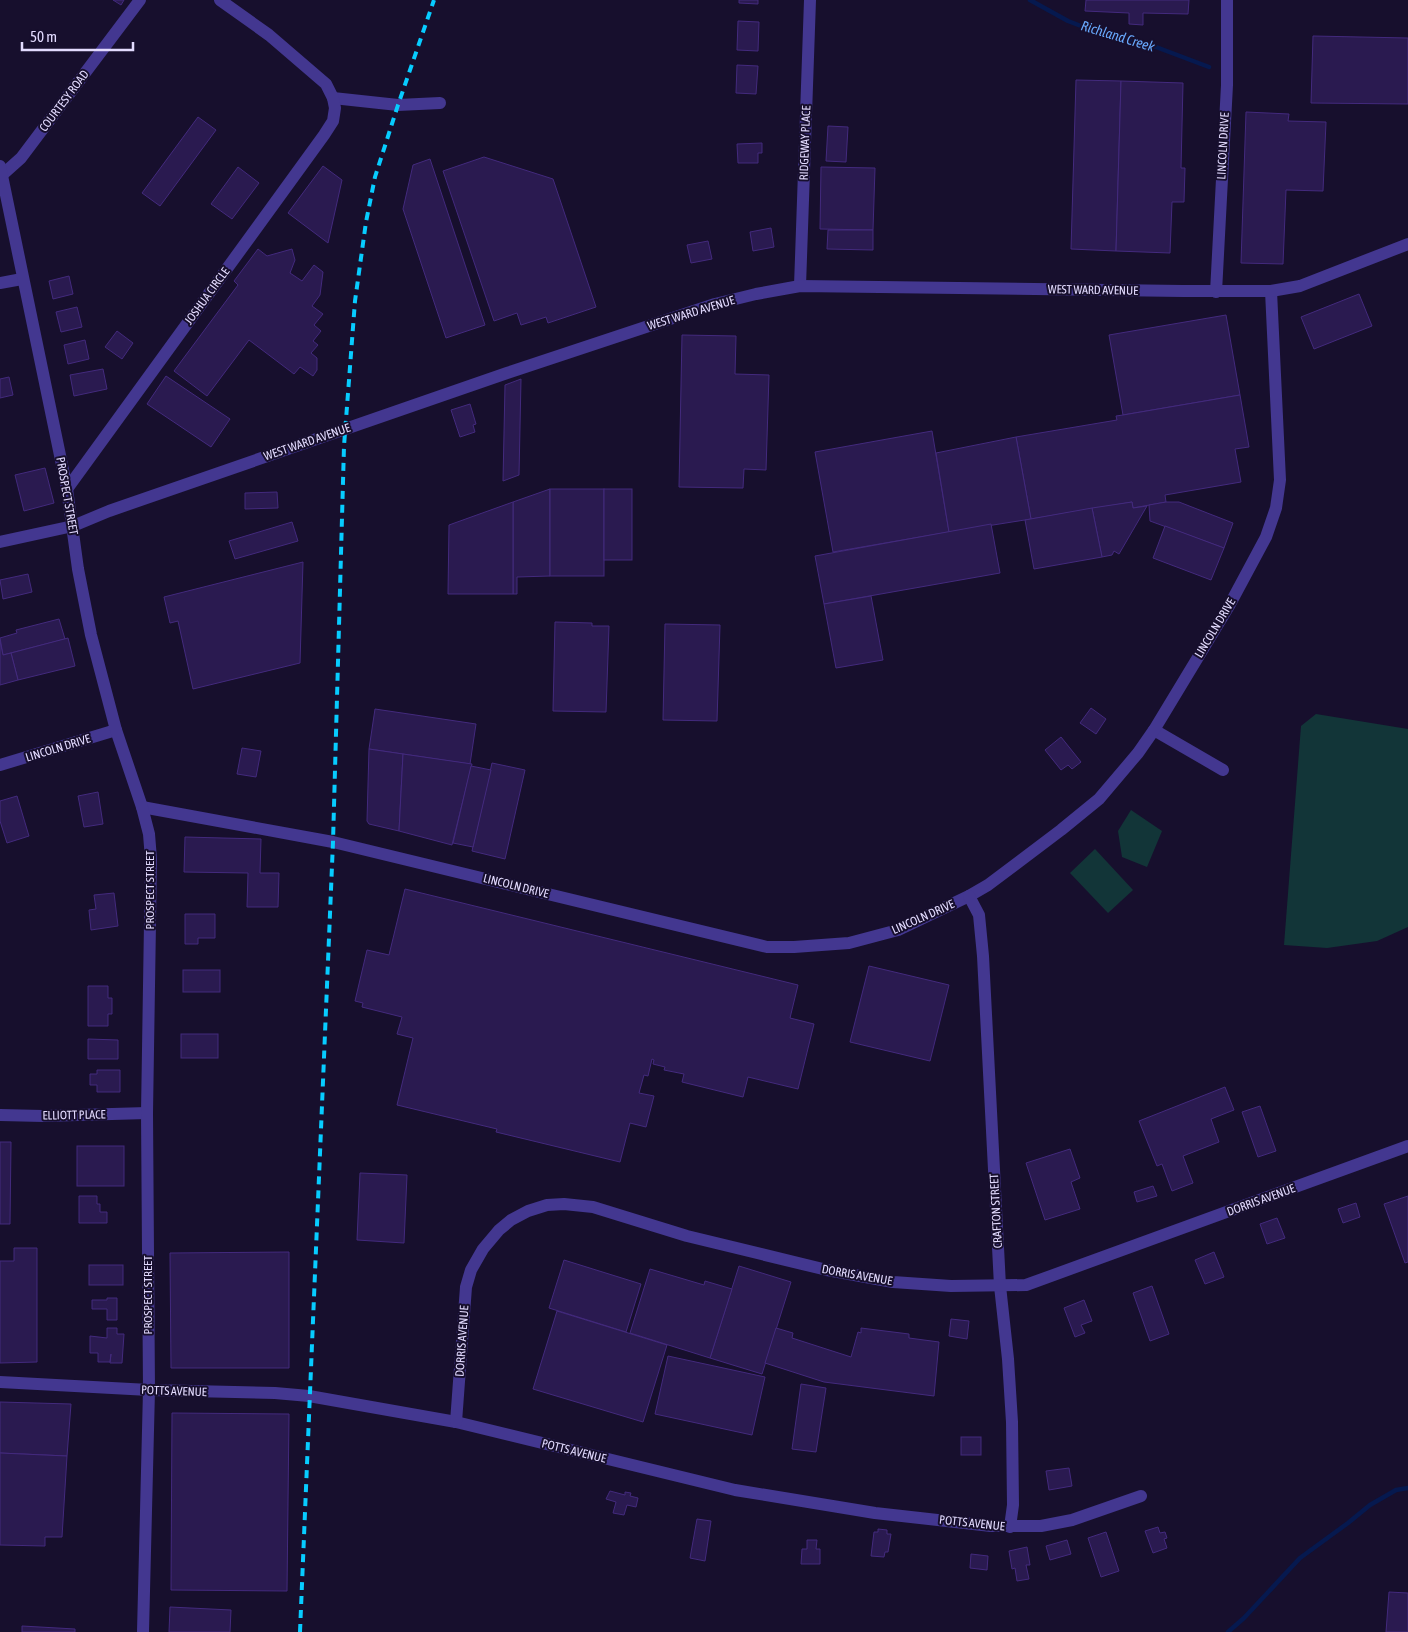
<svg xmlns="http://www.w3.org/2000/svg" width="1408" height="1632" viewBox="0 0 1408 1632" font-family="'Asap Condensed',sans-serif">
  <rect width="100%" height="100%" fill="#170f2d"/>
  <g fill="#123538">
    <path d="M1316,714L1408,729V927L1377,941L1327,948L1284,945L1301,726Z"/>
    <path d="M1131,810L1162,831L1147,867L1122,857L1118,831Z"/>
    <path d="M1095,849L1133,890L1108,913L1070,873Z"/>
  </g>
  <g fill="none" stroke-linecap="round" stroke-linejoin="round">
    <g stroke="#06194f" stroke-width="4.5">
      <path d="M1030,0L1068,21L1107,36L1156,47L1209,67"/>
      <path d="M1228,1632L1244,1618L1300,1558L1348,1523L1370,1505L1396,1490L1408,1488"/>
    </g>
  </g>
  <g fill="#2a1a50" stroke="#432a7d">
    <path d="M113,0H124L121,5Z"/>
    <path d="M739,0H758V4L739,3Z"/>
    <path d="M1086,0H1189L1188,14L1143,13V25L1129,24V13L1085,11Z"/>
    <path d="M738,21L759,22L758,51L737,50Z"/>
    <path d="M1313,36L1408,38V104L1311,103Z"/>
    <path d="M737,65L758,66L756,94L736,93Z"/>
    <path d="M1076,80L1121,81L1116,251L1071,249Z"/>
    <path d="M1121,81L1183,83L1181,168H1185L1184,202H1172L1170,253L1116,251Z"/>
    <path d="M1246,112L1289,114L1288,121L1326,122L1323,191L1286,190L1283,264L1241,263Z"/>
    <path d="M198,117L216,130L160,206L142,193Z"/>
    <path d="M828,126L848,127L846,162L826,161Z"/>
    <path d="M762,143V153H758V163H738L737,144Z"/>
    <path d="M484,157L553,179L596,307L548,323L546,317L521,325L517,313L494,321L443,171Z"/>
    <path d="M430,159L485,325L446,338L403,209L413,165Z"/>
    <path d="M323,166L342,180L328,243L288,213Z"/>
    <path d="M238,167L259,183L232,219L211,204Z"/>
    <path d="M821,167L875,168L873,230L820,229Z"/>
    <path d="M771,228L774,247L753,251L750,232Z"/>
    <path d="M828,230H873V250L827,249Z"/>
    <path d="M708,241L712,259L691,263L687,245Z"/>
    <path d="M258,249L267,256L292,249L295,260L290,273L302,281L314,265L323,272L320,295L312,306L323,314L314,325L321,331L313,341L318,345L311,353L317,358V370L313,376L300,367L294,374L249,340L207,396L174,371L238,285L234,281Z"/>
    <path d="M69,276L73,294L53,299L49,281Z"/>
    <path d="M1359,294L1372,326L1314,349L1301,317Z"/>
    <path d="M77,307L82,327L61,332L56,312Z"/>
    <path d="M1226,315L1240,395L1123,415L1109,335Z"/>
    <path d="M117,331L133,343L122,359L105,347Z"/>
    <path d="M682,335L736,336L735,374L769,375L766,470L744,469L743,488L679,487Z"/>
    <path d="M85,340L89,359L68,364L64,345Z"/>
    <path d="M103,369L107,389L74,396L70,375Z"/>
    <path d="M166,376L230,419L211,447L147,404Z"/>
    <path d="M9,377L13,395L0,398V379Z"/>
    <path d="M521,379L519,475L503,481L505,385Z"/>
    <path d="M1240,395L1249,447L1235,449L1241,482L1165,495L1166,502L1133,508L1132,502L1031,519L1016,437L1117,420L1116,416L1123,415Z"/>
    <path d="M470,404L476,424L473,425L475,432L460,437L451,410Z"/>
    <path d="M932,431L949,532L833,552L815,452Z"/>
    <path d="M1016,437L1031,519L949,532L936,453Z"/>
    <path d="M45,468L54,503L24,511L15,475Z"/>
    <path d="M550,489V576L517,577V594H513V502Z"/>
    <rect x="550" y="489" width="54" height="87"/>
    <rect x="604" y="489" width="28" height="71"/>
    <path d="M277,492L278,508L245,509V493Z"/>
    <path d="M513,502V594H448L449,525Z"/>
    <path d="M1132,502L1133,508L1147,506L1119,554L1114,551L1112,555L1102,557L1092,508Z"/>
    <path d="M1166,502H1179L1233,523L1224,548L1150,521L1149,505Z"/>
    <path d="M1092,508L1102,557L1034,569L1025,520Z"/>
    <path d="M292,522L298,541L235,559L229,541Z"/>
    <path d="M991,524L1000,573L824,604L815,556Z"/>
    <path d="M1165,526L1224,548L1211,580L1153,558Z"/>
    <path d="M303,562L300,663L193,689L178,621L170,623L164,597Z"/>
    <path d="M28,574L32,592L3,599L0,580Z"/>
    <path d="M871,596L883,660L836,668L824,604Z"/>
    <path d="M59,619L65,639L3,655L0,638L17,633L16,630Z"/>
    <path d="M555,622L592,623V626H609L606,712L553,711Z"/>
    <path d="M665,624L720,625L717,721L663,720Z"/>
    <path d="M68,638L75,666L18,680L11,653Z"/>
    <path d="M0,641L3,655L11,653L18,680L0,685Z"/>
    <path d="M1091,708L1106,719L1096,734L1080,723Z"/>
    <path d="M375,709L476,724L470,764L369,749Z"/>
    <path d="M1061,737L1081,762L1072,769L1068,765L1061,770L1045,750Z"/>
    <path d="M242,748L261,751L256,777L237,774Z"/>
    <path d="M369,749L403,754L399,831L369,824L367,821Z"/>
    <path d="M403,754L472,764L452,845L399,831Z"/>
    <path d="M492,763L525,770L505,859L472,851Z"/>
    <path d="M471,766L491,770L473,847L453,843Z"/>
    <path d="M98,792L103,824L84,827L78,796Z"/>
    <path d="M17,796L29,836L7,843L0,821V801Z"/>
    <path d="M185,837L261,839L260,873H279L278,907H247L248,873L184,872Z"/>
    <path d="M405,889L798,985L790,1018L814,1024L798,1089L748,1077L743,1097L682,1082L684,1074L664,1070L665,1067L653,1064L654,1060L652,1059L648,1076L644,1075L639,1093L654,1096L646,1127L630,1123L620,1162L496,1132L497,1129L397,1105L413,1038L397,1034L402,1017L362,1007L363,1003L355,1001L367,950L389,955Z"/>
    <path d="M114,893L118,926L91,930L89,910L96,909L94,895Z"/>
    <path d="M185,914H215V938H198V944H185Z"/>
    <path d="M869,966L949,985L930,1061L850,1042Z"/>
    <rect x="183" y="970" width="37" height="22"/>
    <path d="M88,986H108V998H112V1014H108V1026H88Z"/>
    <rect x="181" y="1034" width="37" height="24"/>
    <path d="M88,1039L118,1040V1059H88Z"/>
    <path d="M97,1070H120V1092H97V1085H90V1074H97Z"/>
    <path d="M1225,1087L1234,1110L1211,1119L1219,1142L1183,1156L1193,1183L1172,1191L1162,1164L1157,1166L1139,1121Z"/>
    <path d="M1260,1106L1276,1151L1258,1157L1242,1112Z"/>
    <path d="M0,1142H11L10,1224H0Z"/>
    <rect x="77" y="1146" width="47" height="40"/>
    <path d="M1070,1149L1080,1178L1071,1182L1080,1209L1045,1220L1026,1163Z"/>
    <path d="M360,1173L407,1175L404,1243L357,1240Z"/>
    <path d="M1153,1186L1157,1196L1137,1202L1134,1192Z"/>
    <path d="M79,1196H97V1204H100V1212H107V1223H79Z"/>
    <path d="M1408,1196V1262L1405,1263L1384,1204Z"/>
    <path d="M1356,1203L1360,1217L1343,1223L1338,1209Z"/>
    <path d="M1277,1218L1285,1238L1267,1244L1260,1224Z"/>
    <path d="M14,1248H37V1362L0,1363V1261H14Z"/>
    <path d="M289,1252V1368H171L170,1253Z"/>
    <path d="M1214,1252L1224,1277L1205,1284L1195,1260Z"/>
    <path d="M564,1260L641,1284L626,1332L549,1308Z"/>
    <rect x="89" y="1265" width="34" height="20"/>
    <path d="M739,1266L791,1282L762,1374L710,1358Z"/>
    <path d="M650,1269L704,1285L705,1281L732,1289L710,1358L630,1333Z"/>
    <path d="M1152,1286L1169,1334L1150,1341L1133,1293Z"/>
    <path d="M107,1298H117V1320H107V1309H92V1300H107Z"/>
    <path d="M1084,1300L1092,1321L1081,1325L1085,1333L1075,1337L1064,1308Z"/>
    <path d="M557,1311L667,1345L643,1422L533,1389Z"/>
    <path d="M951,1319L969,1321L967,1339L949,1336Z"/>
    <path d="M107,1328H117V1334H124L122,1363H110L111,1354L110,1362H98V1353H90V1336L107,1338Z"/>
    <path d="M776,1328L793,1333L792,1338L851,1357L858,1332L861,1333V1328L909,1334V1338L939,1342L934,1396L824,1382L765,1363Z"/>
    <path d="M668,1356L765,1377L752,1435L655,1414Z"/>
    <path d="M801,1384L826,1388L816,1452L792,1449Z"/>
    <path d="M0,1402L71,1404L67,1456L0,1453Z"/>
    <path d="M172,1413L289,1414L287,1591L171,1590Z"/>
    <rect x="961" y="1437" width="20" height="18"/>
    <path d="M0,1453L67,1456L62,1537H45V1546L0,1545Z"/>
    <path d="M1069,1468L1072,1486L1049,1490L1046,1471Z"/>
    <path d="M610,1491L625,1495V1492L631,1493L630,1496L638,1498L636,1507L627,1505L624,1515L613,1513L616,1502L606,1499Z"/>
    <path d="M697,1519L711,1521L705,1561L690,1558Z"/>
    <path d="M1158,1527L1160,1533L1165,1532L1167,1538L1164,1539L1167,1548L1153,1553L1145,1531Z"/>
    <path d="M878,1529L887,1530V1534H891L888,1552H885L884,1557L871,1556L874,1532H878Z"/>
    <path d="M1106,1532L1119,1571L1101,1577L1088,1538Z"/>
    <path d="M807,1540H817L816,1549H820V1564H801L802,1549H807Z"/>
    <path d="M1067,1540L1071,1554L1050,1560L1046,1546Z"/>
    <path d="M1027,1547L1030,1565H1026L1029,1579L1017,1581L1015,1568L1012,1569L1009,1551Z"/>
    <path d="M971,1554L988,1556L987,1570L970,1568Z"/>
    <path d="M1389,1592L1408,1593V1632H1386Z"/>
    <path d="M170,1607L231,1610L230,1632H169Z"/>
    <path d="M22,1626L75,1629V1632H22Z"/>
  </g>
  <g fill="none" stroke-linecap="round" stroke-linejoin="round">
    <g stroke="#433790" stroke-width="12">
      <path d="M333,98L398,105L440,103"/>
      <path d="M2,175L21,158L140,0"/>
      <path d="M0,283L22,279"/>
      <path d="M800,286L810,0"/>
      <path d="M1216,292L1227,85V0"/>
      <path d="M67,489L324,135L333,121L335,108L333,98L326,84L269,35L220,0"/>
      <path d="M1154,730L1223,770"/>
      <path d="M0,765L116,730"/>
      <path d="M142,807L333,842L767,947H794L849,943L898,930L969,896L988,885L1061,830L1099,799L1138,753L1154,730L1229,606L1266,537L1276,508L1280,480L1271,291"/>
      <path d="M969,896L979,915L983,956L1000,1286L1008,1359L1012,1422L1013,1505L1010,1527"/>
      <path d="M0,1115L43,1116L147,1113"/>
      <path d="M0,1382L149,1390L275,1393L309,1396L456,1422L735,1490L875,1513L991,1526H1041L1072,1520L1141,1496"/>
      <path d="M456,1422L466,1287L471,1270L483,1249L499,1230L511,1220L528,1211L547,1205L564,1204L593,1207L687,1236L827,1270L893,1282L951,1286L1026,1285L1408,1146"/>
    </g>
    <g stroke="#433790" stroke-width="12">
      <path d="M0,166L67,489L78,569L91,635L116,730L142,807L149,834L151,859L147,1113L149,1390L143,1632"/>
      <path d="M0,542L73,526L109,511L507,373L715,304L756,294L800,286L1183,291H1271L1300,286L1408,244"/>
    </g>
    <path stroke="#07ccff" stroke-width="4" stroke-dasharray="8 6" stroke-linecap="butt" d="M300,1632L333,842L344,446L355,301L366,222L375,177L398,105L434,0"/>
  </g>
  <g text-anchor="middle" stroke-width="4" stroke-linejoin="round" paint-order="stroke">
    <g font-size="12" fill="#e3dbff" stroke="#170f2d">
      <text transform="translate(64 101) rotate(-53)" y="4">COURTESY ROAD</text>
      <text transform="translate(805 143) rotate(-88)" y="4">RIDGEWAY PLACE</text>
      <text transform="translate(1223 146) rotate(-87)" y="4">LINCOLN DRIVE</text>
      <text transform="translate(1093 290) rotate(1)" y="4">WEST WARD AVENUE</text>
      <text transform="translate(207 296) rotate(-54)" y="4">JOSHUA CIRCLE</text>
      <text transform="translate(691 313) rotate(-17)" y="4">WEST WARD AVENUE</text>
      <text transform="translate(307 442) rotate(-19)" y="4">WEST WARD AVENUE</text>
      <text transform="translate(67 496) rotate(80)" y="4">PROSPECT STREET</text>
      <text transform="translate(1215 628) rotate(-59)" y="4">LINCOLN DRIVE</text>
      <text transform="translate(58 748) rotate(-17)" y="4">LINCOLN DRIVE</text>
      <text transform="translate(516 886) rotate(14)" y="4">LINCOLN DRIVE</text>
      <text transform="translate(150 890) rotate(-90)" y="4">PROSPECT STREET</text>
      <text transform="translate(923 917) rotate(-24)" y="4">LINCOLN DRIVE</text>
      <text transform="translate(74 1115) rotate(-1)" y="4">ELLIOTT PLACE</text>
      <text transform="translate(1261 1200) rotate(-20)" y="4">DORRIS AVENUE</text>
      <text transform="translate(996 1211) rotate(-93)" y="4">CRAFTON STREET</text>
      <text transform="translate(857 1275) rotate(10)" y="4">DORRIS AVENUE</text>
      <text transform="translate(148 1295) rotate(-90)" y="4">PROSPECT STREET</text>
      <text transform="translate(462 1341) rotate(-86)" y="4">DORRIS AVENUE</text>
      <text transform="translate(174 1391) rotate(2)" y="4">POTTS AVENUE</text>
      <text transform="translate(574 1451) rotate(14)" y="4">POTTS AVENUE</text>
      <text transform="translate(972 1523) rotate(6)" y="4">POTTS AVENUE</text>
    </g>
    <g font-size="14" font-style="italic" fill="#69aaff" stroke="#170f2d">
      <text transform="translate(1118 36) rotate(17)" y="5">Richland Creek</text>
    </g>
  </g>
  <path d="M22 42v8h111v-8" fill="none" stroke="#e3dbff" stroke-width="2.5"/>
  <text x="30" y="42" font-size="15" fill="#e3dbff" stroke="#170f2d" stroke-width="4" paint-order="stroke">50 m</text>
</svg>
